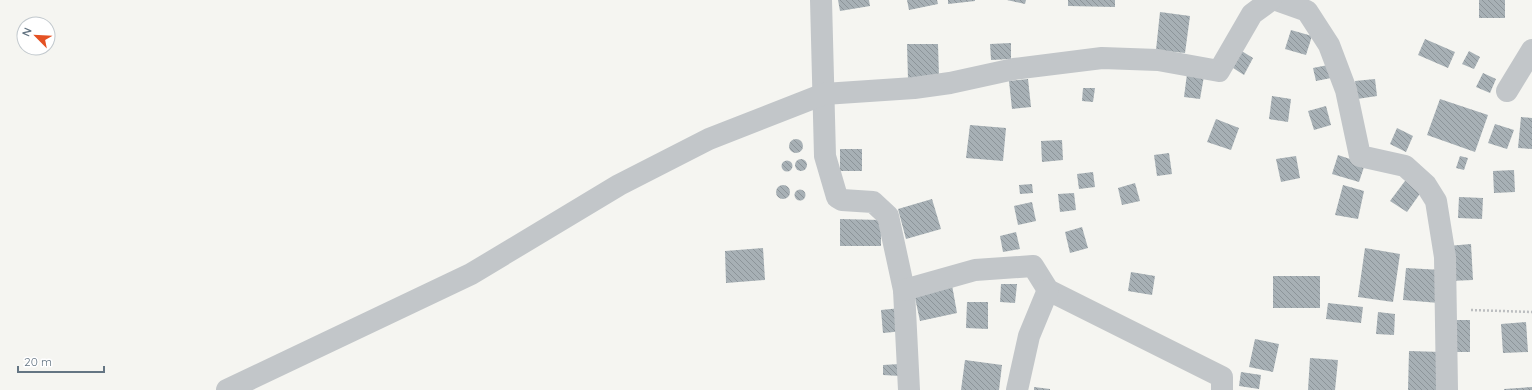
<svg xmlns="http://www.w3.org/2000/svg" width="1532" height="390" viewBox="0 0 1532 390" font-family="Quicksand,sans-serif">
  <defs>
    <pattern id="building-back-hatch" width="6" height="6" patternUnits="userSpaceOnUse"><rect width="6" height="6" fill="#a7b0b5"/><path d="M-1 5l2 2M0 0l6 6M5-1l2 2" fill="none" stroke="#8c9499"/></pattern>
  </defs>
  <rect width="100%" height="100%" fill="#f5f5f1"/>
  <g fill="url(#building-back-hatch)">
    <path d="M838,0H869L870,6L840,11Z"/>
    <path d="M907,0H937L938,4L909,10Z"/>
    <path d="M948,0H975V1L948,4Z"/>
    <path d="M1007,0H1026L1025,4Z"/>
    <path d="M1068,0H1115V7L1068,6Z"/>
    <rect x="1479" y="0" width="26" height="18"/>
    <path d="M1160,12L1190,16L1185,53L1156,50Z"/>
    <path d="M1291,30L1312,36L1306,55L1285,49Z"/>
    <path d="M1425,39L1455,52L1448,68L1418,55Z"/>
    <path d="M1011,43V59L991,60L990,44Z"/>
    <path d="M907,44H938L939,77L908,79Z"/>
    <path d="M1240,50L1253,58L1244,75L1230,66Z"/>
    <path d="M1469,51L1480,57L1474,69L1462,64Z"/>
    <path d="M1328,65L1331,78L1316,81L1313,68Z"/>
    <path d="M1483,73L1496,79L1490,93L1476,87Z"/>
    <path d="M1187,74L1204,76L1200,99L1184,97Z"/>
    <path d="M1028,79L1031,107L1012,109L1009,81Z"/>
    <path d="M1375,79L1377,96L1357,99L1355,81Z"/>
    <path d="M1083,88H1095L1093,102L1082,101Z"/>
    <path d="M1272,96L1291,99L1288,122L1269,119Z"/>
    <path d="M1440,99L1488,115L1475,152L1427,135Z"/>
    <path d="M1326,106L1331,125L1314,130L1308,111Z"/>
    <path d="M1521,117L1532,118V149L1518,148Z"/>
    <path d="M1216,119L1239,128L1231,150L1207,142Z"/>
    <path d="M1495,124L1514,130L1507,149L1488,143Z"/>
    <path d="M970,125L1006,128L1003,161L966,158Z"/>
    <path d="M1397,128L1413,136L1406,152L1390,144Z"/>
    <circle cx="796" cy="146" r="7"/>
    <path d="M1062,140L1063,160L1042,162L1041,141Z"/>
    <rect x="840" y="149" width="22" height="22"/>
    <path d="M1169,153L1172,174L1157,176L1154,155Z"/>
    <path d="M1338,155L1365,164L1359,182L1332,174Z"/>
    <path d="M1296,156L1300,178L1281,182L1276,159Z"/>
    <path d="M1460,156L1468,158L1464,170L1456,168Z"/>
    <circle cx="801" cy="165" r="6"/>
    <circle cx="787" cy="166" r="5.5"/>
    <path d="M1514,170L1515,192L1494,193L1493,171Z"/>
    <path d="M1093,172L1095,187L1079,189L1077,174Z"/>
    <path d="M1408,177L1424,188L1407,212L1390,201Z"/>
    <path d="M1135,183L1140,201L1122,205L1118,188Z"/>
    <path d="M1032,184L1033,193L1020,194L1019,185Z"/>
    <path d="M1343,185L1364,191L1358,219L1335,215Z"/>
    <circle cx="783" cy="192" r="7"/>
    <circle cx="800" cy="195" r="5.5"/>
    <path d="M1074,193L1076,210L1060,212L1058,194Z"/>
    <path d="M1459,197L1483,198L1482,219L1458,218Z"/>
    <path d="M932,199L941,229L906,239L898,209Z"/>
    <path d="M1032,202L1036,221L1018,225L1014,206Z"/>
    <path d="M840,219L881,220V246H840Z"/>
    <path d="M1082,227L1088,248L1070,253L1065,232Z"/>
    <path d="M1016,232L1020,249L1003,252L1000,236Z"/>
    <path d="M1471,244L1473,280L1450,281L1448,246Z"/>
    <path d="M763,248L765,280L726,283L725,251Z"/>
    <path d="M1365,248L1400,254L1393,302L1358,297Z"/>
    <path d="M1406,268L1442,270L1439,303L1403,300Z"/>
    <path d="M1131,272L1155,276L1152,295L1128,291Z"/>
    <rect x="1273" y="276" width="47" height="32"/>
    <path d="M1001,284H1017L1015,303L1000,302Z"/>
    <path d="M952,285L957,313L920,321L914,293Z"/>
    <path d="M967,302H988V329L966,328Z"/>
    <path d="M1328,303L1363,307L1361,323L1326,319Z"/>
    <path d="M901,308L904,331L883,333L881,310Z"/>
    <path d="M1378,312L1395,314L1394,335L1376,334Z"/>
    <rect x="1451" y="320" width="19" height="32"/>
    <path d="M1526,322L1528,352L1503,353L1501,324Z"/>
    <path d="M1255,339L1279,344L1273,372L1249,367Z"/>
    <path d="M1409,351L1442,352L1441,390H1408Z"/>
    <path d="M1310,358L1338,360L1335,390H1308Z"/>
    <path d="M965,360L1002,365L999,390H961Z"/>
    <path d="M900,364V376L883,375V365Z"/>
    <path d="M1241,372L1261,375L1259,389L1239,386Z"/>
    <path d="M1034,387L1050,389V390H1034Z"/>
    <path d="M1532,387V390H1504V389Z"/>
  </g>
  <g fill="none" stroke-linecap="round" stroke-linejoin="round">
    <path stroke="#bcbec0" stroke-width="2.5" stroke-dasharray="2 2" stroke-linecap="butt" d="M1471,310L1532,312"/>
    <g stroke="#c2c6c9" stroke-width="22">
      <path d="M821,0L825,156L837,197L842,200L873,202L888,216L904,290L909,390"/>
      <path d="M1276,0L1307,11L1329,45L1346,90L1360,156L1405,166L1426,185L1436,201L1445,257L1447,390"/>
      <path d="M1507,91L1532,50"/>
      <path d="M904,290L975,270L1033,266L1048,290L1222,377V390"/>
      <path d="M227,390L471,274L619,185L709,139L824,94L914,88L950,83L1014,69L1102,58L1158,60L1219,71L1252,14L1271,0"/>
      <path d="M1017,390L1029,336L1048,290"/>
    </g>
  </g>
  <g transform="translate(36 36) rotate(294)"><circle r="19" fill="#ffffff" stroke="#c1c8cd"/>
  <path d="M0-3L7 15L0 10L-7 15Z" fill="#e45123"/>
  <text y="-6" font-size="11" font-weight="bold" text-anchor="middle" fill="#647583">N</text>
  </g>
  <path d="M18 366v6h86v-6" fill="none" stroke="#647583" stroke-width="2"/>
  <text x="24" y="366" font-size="12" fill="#647583" stroke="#ffffff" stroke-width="3" paint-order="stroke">20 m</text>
</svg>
